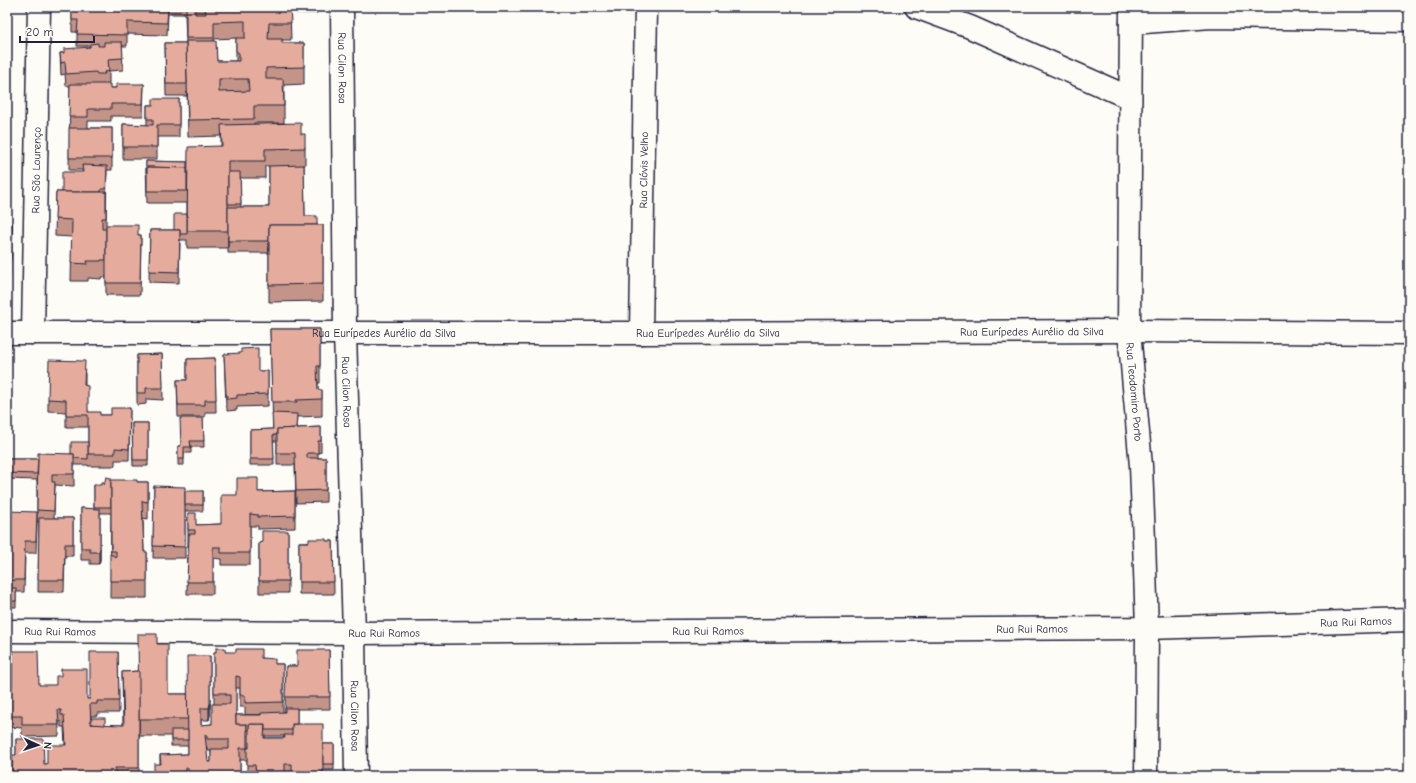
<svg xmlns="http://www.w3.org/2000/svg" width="1416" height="783" viewBox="0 0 1416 783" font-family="'Comic Neue',sans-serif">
  <rect width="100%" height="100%" fill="#fdfcf7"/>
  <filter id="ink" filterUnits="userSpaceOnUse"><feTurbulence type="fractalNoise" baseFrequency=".025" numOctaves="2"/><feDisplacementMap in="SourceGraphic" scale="8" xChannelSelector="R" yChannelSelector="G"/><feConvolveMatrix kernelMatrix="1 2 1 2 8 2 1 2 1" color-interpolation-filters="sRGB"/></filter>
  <g filter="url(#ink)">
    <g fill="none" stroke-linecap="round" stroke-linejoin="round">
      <g stroke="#22223b" stroke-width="25">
        <g id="minor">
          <path id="s1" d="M342,7L345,333L354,633L356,776"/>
          <path d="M916,7L970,27L1130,98"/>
          <path id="s2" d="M7,333H641L1129,331L1409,333"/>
          <path id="s3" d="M33,333L39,7"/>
          <path id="s4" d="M641,333L646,7"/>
          <path id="s5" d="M7,631L354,633L1147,628L1409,620"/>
        </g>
      </g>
      <g stroke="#22223b" stroke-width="25">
        <g id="secondary">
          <path id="s6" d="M1131,7L1129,331L1141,466L1144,541L1147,628L1146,776"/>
          <path d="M1131,23L1211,17L1409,20"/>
        </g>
      </g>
      <use href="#minor" stroke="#fdfcf7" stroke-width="22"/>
      <use href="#secondary" stroke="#fdfcf7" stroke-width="22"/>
    </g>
    <g fill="#c59488" stroke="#22223b" fill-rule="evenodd">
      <path d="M72,7H318L317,13H296V9H290L291,40H282V43H304V84L284,85V123H254V124L301,134L305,148V165H304L305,216L317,225H323V301L269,302V242V253H228V236V248H187V240H180L179,283L149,282L150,230H174L187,214V203H147L146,161L187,162L221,146V136L188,137L187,92V96H166L165,43H186L185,14H168L167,35L127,34V46H122L123,70L109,71V83L105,84L110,88H116L144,84L143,116H111V121H88V128H112V170H107L106,225L138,235H141L140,295H106V277H101V279L88,278V281H71L72,237L55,236L56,192H62L83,172L82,170H69L70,86H66L65,74L61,75L60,53H64L90,47V46H77V32H72ZM236,38V61H217L214,39ZM265,166H269V207H241L240,178H265Z"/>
      <path d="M179,99V137H157V159H123V124L147,125V105H153Z"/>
      <path d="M7,223L12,235L9,290H7Z"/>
      <path d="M270,329H320V383H318V390H322V416L297,417V428L321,427V452L318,453V458H326V502L296,503L295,465H277V441H273L274,465H250V430L273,429Z"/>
      <path d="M162,354L163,400L146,399V404L137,405V355Z"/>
      <path d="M224,354L258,371H268V406L237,407V410L227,411V407L226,406Z"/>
      <path d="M215,358L216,412H205V417H178L177,380H187V359Z"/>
      <path d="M85,373V385L88,412L100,415H111L130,408L129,460H115V466H88V465H74V486L55,485L54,518H73V556H65L64,592H38L39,522H37V480L7,479V459H38L71,454L88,442V427H66V412L48,411V399Z"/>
      <path d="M203,418L204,447H191V453H184V465H178V446H181Z"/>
      <path d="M132,423H148V466H133Z"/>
      <path d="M137,482H148V519L143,518L144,552H147V598H110L111,513H100V560L99,564H90V560H81V508L94,509V485L111,498Z"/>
      <path d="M154,486L185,494L203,491V511H185V558H153Z"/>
      <path d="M295,491V528L258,529V526H250V565H221V559L213,558V594H187L188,542V513L196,525L221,524L237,495L258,492Z"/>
      <path d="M7,511L37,523L36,553H25L24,592H16V607H7Z"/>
      <path d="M288,531V593H259V543L262,542Z"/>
      <path d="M333,541L334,594H299V542Z"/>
      <path d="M157,644L168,694H187L210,656V715L209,720H201V725L212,724L214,704V652H225L261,658L275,664H283V712H285L286,666H297L329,650L330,709H297V724L323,744H334V770H323V776H154L160,764V755L188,754V746H171V736H139V697V776H12L16,755V739L44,764H47L65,745L64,727H61V721L59,722V736L22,737V728L10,727V737H7V684L12,686L39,685L87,699H90L118,652L119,713H97V716H91V718L105,725H123L122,672L139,671ZM236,688H240V707H245V715H261H236ZM247,736H249V748H247ZM265,736H284V738H265ZM206,747H207V751H211V762H208ZM240,760H247V775L240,776Z"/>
    </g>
    <g fill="#a0786f" stroke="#22223b">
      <path d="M12,223V235L9,290V278Z"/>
      <path d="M100,548V560L99,564V552Z"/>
      <path d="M210,703V715L209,720V708Z"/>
    </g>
    <g fill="#e5ac9e" stroke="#22223b" fill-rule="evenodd">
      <path d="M72,7H168L167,23L127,22V35L77,34L78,20H72Z"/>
      <path d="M186,7H195V14H206L205,7H290L291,23H269L268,39H282V43H304V67L266,68V79H283L284,106H254V119L188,120L186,41H216L217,61H239V53L236,51V38H245V21L214,22V38H186ZM219,79H248L249,91L219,92Z"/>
      <path d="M104,42H122L123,58L108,59L109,71L104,72L105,74H97L96,72L66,74L65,62L61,63L60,53H64V49L90,47V44L98,43V46H104Z"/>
      <path d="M165,43H186L187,84H166Z"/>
      <path d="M70,84H110V88H116V84H144L143,104H111V109H88V117H69Z"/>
      <path d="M153,99H179V125H157V147H123V124L153,125V119H147V105H153Z"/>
      <path d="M301,123V134H305V148L265,149V161H228V231H187L188,147L222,146L221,125Z"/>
      <rect x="69" y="128" width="43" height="30"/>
      <path d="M146,161L187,162V174V168L147,167V173H146Z"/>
      <path d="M82,165L107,166L106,189H101V192H62V172H83Z"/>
      <path d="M304,165L305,216H317V225H269V241H228V207H269V166Z"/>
      <path d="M147,167L187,168V191H147Z"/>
      <path d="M228,172H240L241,204H228Z"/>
      <path d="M56,192H106V218H102V229H106V260H101V261H87L88,264L71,263L72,220L55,219Z"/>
      <path d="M174,214H187V234H180V230H174Z"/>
      <path d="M7,223H12L9,278H7Z"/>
      <path d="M106,225H138V235H141L140,283H106Z"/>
      <path d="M269,225H323V284L269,285Z"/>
      <path d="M150,230H180L179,272L149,271Z"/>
      <path d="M270,329H320V366H317L318,390H322V399L296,400L297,402H272Z"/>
      <path d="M258,348V371H268V394L237,395V398L227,399V395H226L224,354L241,353V349Z"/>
      <path d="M162,354L163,388H146V393H137V355Z"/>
      <path d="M215,358L216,400H205V405H178L177,380H187V359Z"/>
      <path d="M49,360L85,361L84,385L88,386V412H100V415H111V408H130L129,449L115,448V454H88V415H66V400L48,399Z"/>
      <path d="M272,413L297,414L296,428L277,429V435H273L274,459H250V430L273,429Z"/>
      <path d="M180,418H203L204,441H190L191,447H184V459H178V446H181Z"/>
      <path d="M132,423H148V460H133Z"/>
      <path d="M321,427V441H318V453H307V458H326V490L296,491L295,453H277V429Z"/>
      <path d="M71,442H88V459L74,458V454H71Z"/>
      <path d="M38,453L74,454V474H52V482H55L54,511L37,510Z"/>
      <path d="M7,459H38L37,474L7,473Z"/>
      <path d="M106,477L111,478V507H94V485H101V482H104V485Z"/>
      <path d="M237,478H258V492L295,491V516L258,517V515L250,514V553H221V547H213V582H187L189,534H195V530H188V513H196V525L221,524V495H237Z"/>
      <path d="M111,480H137V482H148V502L142,501L144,552H147V581H110V554L116,557V551H111Z"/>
      <path d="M154,486L185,487V547L153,546Z"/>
      <rect x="185" y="491" width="18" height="14"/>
      <path d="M81,508L100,509V548L99,552H90V548H81Z"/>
      <path d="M7,511L37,512L36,541H25L24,580H7Z"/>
      <path d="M39,518H73V544H65L64,580H38Z"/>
      <path d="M262,531H288V581H259V543L262,542Z"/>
      <path d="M309,539H326V541H333L334,582H299V542H309Z"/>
      <rect x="7" y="588" width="9" height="13"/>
      <path d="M138,634H157V644H168V694H188V719H139Z"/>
      <path d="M216,648H225V652H236V649H261V658L275,659V664H283V702L245,703V695H240V677L236,676V724H247V748H249V724H265L264,738H285L284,735H292V724H323V776H188V768H186V776H154V764H161L160,755L188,754L187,656H210V703L209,708H201V725L212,724V704H230V695H226V693H214V652H216ZM205,735H207V739H229V749H211V762H208ZM240,748H247V765H255L256,775L240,776ZM285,764H292V776H285Z"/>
      <path d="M297,650H329L330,697H285L286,666H297Z"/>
      <path d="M12,651H38L39,685H56V676H61V669H87V699H90V652H118L119,701H97V704H90L91,724L124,725L122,672L139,671V768H115V776H12V755H16V739H43L44,764H47V745H66L64,715H61V710H58L59,725H22V716H10V725H7V684H10L12,686Z"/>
      <path d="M285,708H297V724H292V730H265V724H249V730H247V724H236V715H261V713L285,712Z"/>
      <path d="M91,718H105V725L91,724Z"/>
      <rect x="171" y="730" width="17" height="10"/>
      <rect x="323" y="744" width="11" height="20"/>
    </g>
  </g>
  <g text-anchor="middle" stroke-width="3" stroke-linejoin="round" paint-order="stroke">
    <g font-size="11" fill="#22223b" stroke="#fdfcf7">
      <text dy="4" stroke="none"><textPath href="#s1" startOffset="61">Rua Cilon Rosa</textPath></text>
      <text dy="4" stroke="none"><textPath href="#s3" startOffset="163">Rua São Lourenço</textPath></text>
      <text dy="4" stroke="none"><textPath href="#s4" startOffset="163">Rua Clóvis Velho</textPath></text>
      <text dy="4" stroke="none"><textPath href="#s2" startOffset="1025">Rua Eurípedes Aurélio da Silva</textPath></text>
      <text dy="4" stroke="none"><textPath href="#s2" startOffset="377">Rua Eurípedes Aurélio da Silva</textPath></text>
      <text dy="4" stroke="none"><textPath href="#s2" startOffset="701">Rua Eurípedes Aurélio da Silva</textPath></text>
      <text dy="4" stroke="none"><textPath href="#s1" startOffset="385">Rua Cilon Rosa</textPath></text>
      <text dy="4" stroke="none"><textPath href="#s6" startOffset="385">Rua Teodomiro Porto</textPath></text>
      <text dy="4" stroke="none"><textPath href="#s5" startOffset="1349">Rua Rui Ramos</textPath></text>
      <text dy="4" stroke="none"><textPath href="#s5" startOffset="1025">Rua Rui Ramos</textPath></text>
      <text dy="4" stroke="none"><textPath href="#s5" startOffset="701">Rua Rui Ramos</textPath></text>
      <text dy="4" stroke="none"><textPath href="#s5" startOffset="53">Rua Rui Ramos</textPath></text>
      <text dy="4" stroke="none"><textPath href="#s5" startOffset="377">Rua Rui Ramos</textPath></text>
      <text dy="4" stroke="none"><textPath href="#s1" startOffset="709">Rua Cilon Rosa</textPath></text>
    </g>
  </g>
  <rect width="1416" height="783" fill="none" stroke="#fdfcf7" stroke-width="24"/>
  <rect x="12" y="12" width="1392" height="759" fill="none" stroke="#22223b" stroke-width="1.5" filter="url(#ink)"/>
  <g transform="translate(38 745) rotate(93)" stroke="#fdfcf7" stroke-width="3" paint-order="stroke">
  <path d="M0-3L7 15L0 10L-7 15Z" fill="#22223b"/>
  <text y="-6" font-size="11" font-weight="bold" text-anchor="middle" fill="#22223b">N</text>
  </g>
  <path d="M20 36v6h74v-6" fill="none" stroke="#22223b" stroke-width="2"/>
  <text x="26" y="36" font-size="12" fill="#22223b" stroke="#fdfcf7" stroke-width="3" paint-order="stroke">20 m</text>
</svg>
